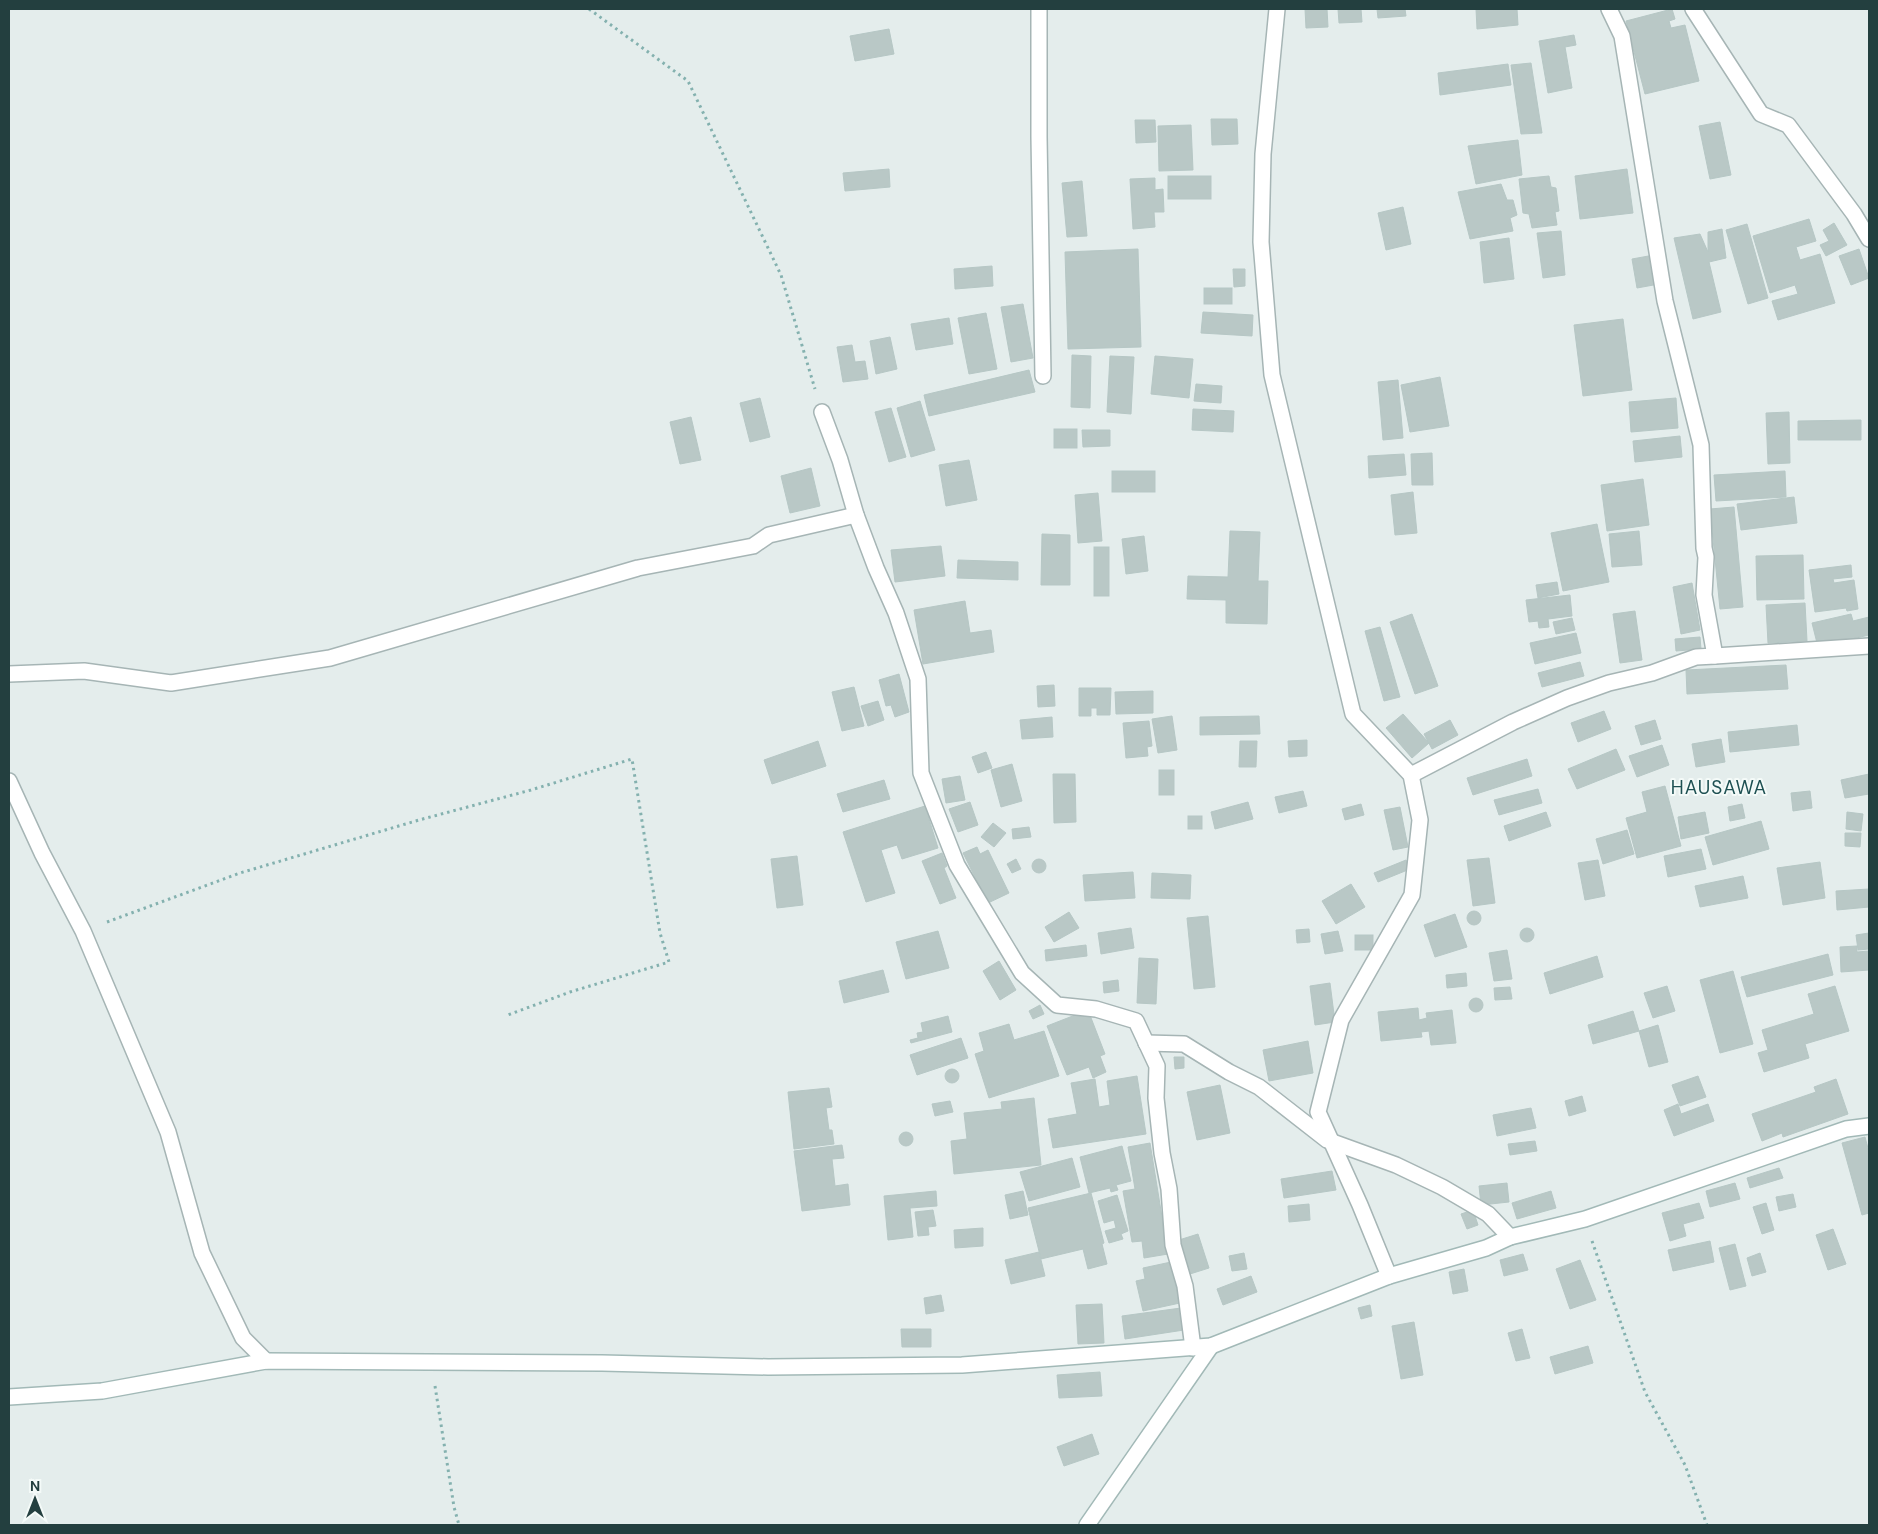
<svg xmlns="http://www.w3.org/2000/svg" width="1878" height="1534" viewBox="0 0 1878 1534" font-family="'DM Sans',sans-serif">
  <rect width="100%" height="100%" fill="#e4edec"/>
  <g fill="#b9c8c6" stroke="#b6c7c5">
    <path d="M1305,9H1327L1328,27L1306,28Z"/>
    <path d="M1338,9H1361L1362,22L1339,23Z"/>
    <path d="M1377,9H1405L1406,16L1378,18Z"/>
    <path d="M1476,9H1517L1518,25L1477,29Z"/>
    <path d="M1672,9L1675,19L1669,21L1671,28L1685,25L1699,81L1645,94L1626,21Z"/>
    <path d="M889,29L894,54L855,61L850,36Z"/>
    <path d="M1574,35L1576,45L1565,47L1572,88L1548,93L1539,41Z"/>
    <path d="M1531,63L1542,133L1521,134L1511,65Z"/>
    <path d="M1508,64L1511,85L1440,95L1438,73Z"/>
    <path d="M1211,119H1237L1238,144L1212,145Z"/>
    <path d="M1135,120H1155L1156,142L1136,143Z"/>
    <path d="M1720,122L1731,175L1710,179L1699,126Z"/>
    <path d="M1191,125L1193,170L1159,171L1158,126Z"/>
    <path d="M1518,140L1522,175L1476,184L1468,146Z"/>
    <path d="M889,169L890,187L845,191L843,173Z"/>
    <path d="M1627,169L1633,213L1580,219L1575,176Z"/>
    <rect x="1168" y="176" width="43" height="23"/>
    <path d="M1549,176L1551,187L1556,188L1559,211L1555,212L1557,225L1532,228L1529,214L1523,213L1519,179Z"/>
    <path d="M1155,178V190L1163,189L1164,212H1154L1155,227L1133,229L1130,179Z"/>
    <path d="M1082,181L1087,236L1067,237L1062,183Z"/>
    <path d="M1501,184L1507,200H1513L1517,215L1510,218L1513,231L1470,239L1458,192Z"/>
    <path d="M1403,207L1411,244L1386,250L1378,213Z"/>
    <path d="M1809,219L1816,241L1796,247L1800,260L1820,254L1835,303L1778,320L1772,301L1798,294L1795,285L1770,293L1753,236Z"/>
    <path d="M1834,223L1847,245L1826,256L1820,245L1829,241L1823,230Z"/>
    <path d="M1747,224L1768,298L1748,304L1726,230Z"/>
    <path d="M1722,229L1726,258L1709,262L1721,312L1693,319L1674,238L1700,234L1708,252V232Z"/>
    <path d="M1561,231L1565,275L1543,278L1537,233Z"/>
    <path d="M1509,238L1514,279L1484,283L1480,242Z"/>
    <path d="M1138,249L1141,347L1068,349L1065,252Z"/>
    <path d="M1859,249L1869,278L1851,285L1839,256Z"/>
    <path d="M1654,255L1659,284L1637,288L1632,259Z"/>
    <path d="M992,266L993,286L955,289L954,269Z"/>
    <path d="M1233,269H1245V286L1234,287Z"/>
    <rect x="1204" y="288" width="28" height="16"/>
    <path d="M1023,304L1033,358L1011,362L1001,307Z"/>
    <path d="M1203,312L1253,315L1252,336L1201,333Z"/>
    <path d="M986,313L997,369L969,374L958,318Z"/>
    <path d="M949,318L953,344L916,350L911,324Z"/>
    <path d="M1623,319L1632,390L1583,396L1574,325Z"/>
    <path d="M890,337L897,369L876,374L870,341Z"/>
    <path d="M852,345L855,362L865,361L868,379L843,382L837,347Z"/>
    <path d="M1072,355L1091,356L1090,408L1071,407Z"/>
    <path d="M1110,356L1134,357L1131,414L1107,412Z"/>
    <path d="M1155,356L1193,359L1189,398L1151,394Z"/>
    <path d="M1029,370L1035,392L929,416L924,395Z"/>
    <path d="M1440,377L1449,426L1410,432L1401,385Z"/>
    <path d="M1398,380L1403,438L1383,440L1378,382Z"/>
    <path d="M1196,384L1222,386L1221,403L1194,401Z"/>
    <path d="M760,398L770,437L750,442L740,403Z"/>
    <path d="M1676,398L1678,428L1631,432L1629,402Z"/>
    <path d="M920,401L935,450L911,457L897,408Z"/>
    <path d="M891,408L906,457L889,462L875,412Z"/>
    <path d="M1193,409L1234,411L1233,432L1192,430Z"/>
    <path d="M1789,412L1790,463L1768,464L1766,413Z"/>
    <path d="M691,417L701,460L680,464L670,422Z"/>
    <path d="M1861,420V440H1798V421Z"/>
    <rect x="1054" y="429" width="23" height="19"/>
    <path d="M1082,430H1110V446L1083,447Z"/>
    <path d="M1680,436L1682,457L1635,462L1633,441Z"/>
    <path d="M1432,453L1433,485H1412L1411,454Z"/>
    <path d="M1404,454L1406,475L1369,478L1368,456Z"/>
    <path d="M969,460L977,500L946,506L939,465Z"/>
    <path d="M811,468L820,506L790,513L781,476Z"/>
    <rect x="1112" y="471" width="43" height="21"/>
    <path d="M1785,471L1786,497L1716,501L1714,475Z"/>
    <path d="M1643,479L1649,525L1607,531L1601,485Z"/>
    <path d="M1413,492L1417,533L1395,535L1391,495Z"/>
    <path d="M1098,493L1102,541L1078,543L1075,495Z"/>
    <path d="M1794,497L1797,523L1741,530L1737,504Z"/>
    <path d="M1734,507L1743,607L1720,609L1710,509Z"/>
    <path d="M1597,524L1609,582L1563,591L1551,533Z"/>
    <path d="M1230,531L1260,532L1258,581H1268L1267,624L1226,623V600L1187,599L1188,576L1228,577Z"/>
    <path d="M1639,531L1642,565L1612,567L1609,534Z"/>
    <path d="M1042,534L1070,535V585H1041Z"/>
    <path d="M1144,536L1148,571L1126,574L1122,539Z"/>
    <path d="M941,546L945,576L895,582L891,550Z"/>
    <rect x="1094" y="547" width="15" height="49"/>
    <path d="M1803,555L1804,599L1757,600L1756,556Z"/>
    <path d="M958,560L1018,562V580L957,578Z"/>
    <path d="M1851,565L1852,577L1833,579L1834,583L1854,580L1858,609L1847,611L1846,608L1815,612L1809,570Z"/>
    <path d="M1557,582L1559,594L1538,598L1536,585Z"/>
    <path d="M1692,583L1700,630L1681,634L1673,587Z"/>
    <path d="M1570,595L1572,616L1548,619L1549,627L1539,628L1538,621L1529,622L1526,600Z"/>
    <path d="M965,601L970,633L991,630L994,652L923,664L914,610Z"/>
    <path d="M1805,603L1807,641L1768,643L1766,605Z"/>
    <path d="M1635,611L1642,660L1620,663L1613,614Z"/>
    <path d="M1412,614L1438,686L1415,694L1390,622Z"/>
    <path d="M1851,614L1853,621L1869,617V635L1818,647L1812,623Z"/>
    <path d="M1572,618L1575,630L1556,634L1553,622Z"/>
    <path d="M1380,627L1400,697L1384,701L1365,631Z"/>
    <path d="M1576,633L1581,653L1535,664L1530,643Z"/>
    <path d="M1700,637L1701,649L1676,651L1675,639Z"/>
    <path d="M1580,662L1584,676L1542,687L1538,673Z"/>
    <path d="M1786,665L1788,689L1687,694L1686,670Z"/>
    <path d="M899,674L909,712L895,717L891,705L886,706L879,680Z"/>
    <path d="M1054,685L1055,706L1038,707L1037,686Z"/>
    <path d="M854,687L864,726L842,731L832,692Z"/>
    <path d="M1079,688H1111L1110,715H1097V708H1091V716H1079Z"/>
    <path d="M1153,691V713L1116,714L1115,692Z"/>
    <path d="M878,701L884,720L868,726L861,706Z"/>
    <path d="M1604,711L1611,729L1578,742L1571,723Z"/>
    <path d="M1403,714L1429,743L1412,758L1386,728Z"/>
    <path d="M1172,716L1177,750L1158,753L1152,719Z"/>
    <path d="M1259,716L1260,734L1200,735V717Z"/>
    <path d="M1052,717L1053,737L1022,739L1020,720Z"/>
    <path d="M1450,720L1458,735L1432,749L1424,734Z"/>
    <path d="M1655,720L1661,739L1641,745L1635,726Z"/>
    <path d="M1149,721L1152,746L1147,747L1148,756L1126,758L1123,723Z"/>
    <path d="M1797,725L1799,745L1730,752L1728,732Z"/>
    <path d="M1721,739L1725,762L1696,767L1692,744Z"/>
    <path d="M1307,740V756L1289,757L1288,741Z"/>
    <path d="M818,741L826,766L772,784L764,760Z"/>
    <path d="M1240,741H1257L1256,767H1239Z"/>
    <path d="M1662,745L1669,765L1637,777L1629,756Z"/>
    <path d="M1616,749L1625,770L1577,789L1568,769Z"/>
    <path d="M986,752L992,768L978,773L972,757Z"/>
    <path d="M1527,759L1532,776L1473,795L1467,778Z"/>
    <path d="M1012,764L1022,801L1001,807L991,770Z"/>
    <rect x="1159" y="770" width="15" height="25"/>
    <path d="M1053,774H1075L1076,822L1054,823Z"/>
    <path d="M1869,774V794L1845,798L1841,780Z"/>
    <path d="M960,776L965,800L946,803L942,779Z"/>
    <path d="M884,780L890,799L843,812L837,794Z"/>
    <path d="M1665,786L1681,846L1637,858L1626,818L1647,812L1642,792Z"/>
    <path d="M1538,789L1542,803L1499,815L1494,800Z"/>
    <path d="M1303,791L1307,806L1279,813L1275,797Z"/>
    <path d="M1810,791L1812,808L1793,811L1791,793Z"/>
    <path d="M970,802L978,825L958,832L949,809Z"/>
    <path d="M1248,802L1253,819L1215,829L1211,812Z"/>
    <path d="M1361,804L1364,815L1345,820L1342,809Z"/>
    <path d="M1742,804L1745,818L1730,821L1728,807Z"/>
    <path d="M925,806L938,848L902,859L897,845L881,850L895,893L866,902L843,832Z"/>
    <path d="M1400,807L1408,847L1393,850L1384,810Z"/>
    <path d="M1546,812L1551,826L1509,841L1504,826Z"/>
    <path d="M1705,812L1709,833L1681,839L1678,817Z"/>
    <path d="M1847,812L1863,814L1861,831L1846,829Z"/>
    <rect x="1188" y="816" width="14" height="13"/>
    <path d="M1761,821L1769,849L1713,865L1705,837Z"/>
    <path d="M993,823L1006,833L994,847L981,837Z"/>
    <path d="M1029,827L1031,837L1013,839L1012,829Z"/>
    <path d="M1627,830L1634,854L1603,864L1596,839Z"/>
    <path d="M1845,833H1861L1860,847L1845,846Z"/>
    <path d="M977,847L980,854L988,850L1009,893L988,903L963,853Z"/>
    <path d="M1701,849L1706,869L1668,877L1664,856Z"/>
    <path d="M942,853L947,866L944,868L956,898L940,904L922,861Z"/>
    <path d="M797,856L803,905L777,908L771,859Z"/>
    <path d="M1489,858L1495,903L1473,906L1467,860Z"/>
    <circle cx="1039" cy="866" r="7"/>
    <path d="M1016,859L1021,869L1012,873L1007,864Z"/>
    <path d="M1406,860L1410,869L1378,882L1374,873Z"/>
    <path d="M1598,860L1605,896L1585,900L1578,863Z"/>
    <path d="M1820,862L1825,898L1783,905L1777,868Z"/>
    <path d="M1133,872L1135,898L1085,901L1083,875Z"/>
    <path d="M1152,873L1191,875L1190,899L1151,898Z"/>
    <path d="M1743,876L1748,898L1700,907L1695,886Z"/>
    <path d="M1351,884L1365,907L1336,924L1322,901Z"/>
    <path d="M1869,889V907L1837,910L1836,891Z"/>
    <circle cx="1474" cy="918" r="7"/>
    <path d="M1069,912L1079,928L1054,942L1045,927Z"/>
    <path d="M1455,914L1467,947L1435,957L1424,925Z"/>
    <path d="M1208,916L1215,987L1194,989L1187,918Z"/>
    <circle cx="1527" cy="935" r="7"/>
    <path d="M1131,928L1134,948L1101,954L1098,933Z"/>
    <path d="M1309,929L1310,942L1297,943L1296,930Z"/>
    <path d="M938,931L949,968L906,979L896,942Z"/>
    <path d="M1338,931L1343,951L1325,954L1321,934Z"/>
    <path d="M1869,933V949L1858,950L1856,935Z"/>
    <rect x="1355" y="935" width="18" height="15"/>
    <path d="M1086,945L1087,956L1046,961L1045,950Z"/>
    <path d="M1857,946V952L1869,951V970L1841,972L1840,947Z"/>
    <path d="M1507,950L1512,979L1494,981L1489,953Z"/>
    <path d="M1828,954L1833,975L1747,997L1741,977Z"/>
    <path d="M1597,956L1603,977L1550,994L1544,973Z"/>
    <path d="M1139,958L1158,959L1156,1004L1137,1003Z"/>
    <path d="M999,961L1016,990L1000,1000L983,971Z"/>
    <path d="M883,970L889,992L844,1003L839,981Z"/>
    <path d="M1733,971L1753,1044L1720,1053L1700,980Z"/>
    <path d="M1466,973L1467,986L1447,988L1446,975Z"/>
    <path d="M1118,980L1119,991L1104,993L1103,982Z"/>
    <path d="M1330,983L1335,1022L1315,1025L1310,986Z"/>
    <path d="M1667,986L1675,1011L1653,1018L1644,993Z"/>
    <path d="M1835,986L1849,1031L1805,1044L1809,1058L1764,1072L1758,1053L1768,1050L1762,1030L1814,1014L1808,994Z"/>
    <path d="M1510,987L1512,999L1495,1000L1494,988Z"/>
    <circle cx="1476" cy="1005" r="7"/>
    <path d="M1040,1005L1044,1014L1033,1019L1029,1011Z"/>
    <path d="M1418,1008L1419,1020L1427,1018L1426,1013L1452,1010L1456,1043L1431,1045L1429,1031L1421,1032L1422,1037L1381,1041L1378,1012Z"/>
    <path d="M1088,1010L1105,1054L1100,1056L1106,1072L1093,1078L1089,1067L1067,1075L1047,1026Z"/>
    <path d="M1633,1011L1639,1031L1593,1044L1588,1025Z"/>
    <path d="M948,1016L952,1032L911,1043L910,1040L918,1038L917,1033L923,1032L921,1023Z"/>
    <path d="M1009,1024L1014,1040L1044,1031L1059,1076L989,1098L975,1054L984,1051L979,1033Z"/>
    <path d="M1658,1025L1668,1062L1649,1067L1639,1031Z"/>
    <path d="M961,1038L968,1058L917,1075L910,1055Z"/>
    <path d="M1308,1041L1313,1073L1269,1081L1263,1050Z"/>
    <path d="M1174,1057H1184V1068L1175,1069Z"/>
    <circle cx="952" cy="1076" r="7"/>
    <path d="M1137,1076L1146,1134L1053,1148L1048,1119L1077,1114L1071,1083L1095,1079L1099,1107L1110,1105L1107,1081Z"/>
    <path d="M1698,1076L1706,1097L1680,1106L1672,1085Z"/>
    <path d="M1836,1079L1848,1114L1783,1137L1782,1133L1762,1141L1752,1114L1816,1092L1814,1087Z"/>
    <path d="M1220,1085L1230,1133L1197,1140L1187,1092Z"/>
    <path d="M829,1088L832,1107L826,1108L829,1130H832L834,1144L794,1149L788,1092Z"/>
    <path d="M1582,1096L1586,1111L1569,1116L1565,1101Z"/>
    <path d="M1034,1098L1041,1165L954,1174L951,1141L967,1139L964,1113L1002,1109L1001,1102Z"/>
    <path d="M950,1101L953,1112L935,1116L932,1104Z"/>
    <path d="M1678,1104L1681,1114L1708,1104L1714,1121L1674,1136L1664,1110Z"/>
    <path d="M1531,1108L1536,1128L1497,1136L1493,1115Z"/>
    <circle cx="906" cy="1139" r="7"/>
    <path d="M1865,1137L1869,1152V1213L1862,1215L1842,1143Z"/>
    <path d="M1535,1141L1537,1151L1510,1155L1508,1144Z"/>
    <path d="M1150,1143L1168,1254L1144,1258L1142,1241L1132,1242L1123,1191L1135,1189L1128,1147Z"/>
    <path d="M842,1145L844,1158L832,1159L835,1186L848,1184L850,1205L802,1211L794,1151Z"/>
    <path d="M1122,1146L1131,1181L1116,1185L1118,1190L1111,1192L1110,1188L1089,1193L1080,1157Z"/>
    <path d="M1072,1158L1080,1187L1029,1201L1020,1172Z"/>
    <path d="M1779,1168L1783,1178L1750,1188L1747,1178Z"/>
    <path d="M1332,1171L1336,1190L1284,1198L1281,1179Z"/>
    <path d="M1507,1183L1509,1202L1481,1205L1479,1186Z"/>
    <path d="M1735,1183L1740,1199L1710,1207L1706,1191Z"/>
    <path d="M936,1191L937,1206L910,1208L913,1237L888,1240L884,1196Z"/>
    <path d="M1023,1191L1028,1215L1010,1219L1005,1195Z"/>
    <path d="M1551,1191L1556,1208L1517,1219L1512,1203Z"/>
    <path d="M1091,1193L1104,1243L1102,1244L1107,1264L1088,1269L1083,1249L1041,1259L1028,1208Z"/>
    <path d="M1793,1194L1796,1207L1779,1211L1776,1197Z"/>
    <path d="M1117,1195L1128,1231L1121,1234L1123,1239L1109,1243L1105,1231L1116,1228L1114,1220L1104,1223L1098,1201Z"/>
    <path d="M1699,1203L1704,1218L1683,1224L1686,1236L1670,1241L1662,1213Z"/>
    <path d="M1766,1203L1774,1230L1762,1234L1753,1207Z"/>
    <path d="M1309,1204L1310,1220L1289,1222L1288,1206Z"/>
    <path d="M933,1210L936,1226L928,1227L929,1235L918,1236L915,1212Z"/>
    <path d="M1473,1210L1478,1225L1467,1229L1461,1214Z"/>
    <path d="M983,1228V1246L955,1248L954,1230Z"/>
    <path d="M1833,1229L1846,1264L1828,1270L1816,1235Z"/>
    <path d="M1198,1234L1209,1268L1190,1274L1179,1240Z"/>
    <path d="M1710,1241L1714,1262L1673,1271L1668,1250Z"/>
    <path d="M1735,1244L1746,1286L1730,1290L1719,1248Z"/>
    <path d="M1039,1252L1045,1276L1011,1284L1005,1260Z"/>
    <path d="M1244,1253L1247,1269L1232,1271L1229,1256Z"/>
    <path d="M1760,1253L1766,1272L1752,1276L1747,1258Z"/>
    <path d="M1523,1254L1528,1270L1504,1276L1500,1260Z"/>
    <path d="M1580,1260L1596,1300L1570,1309L1556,1269Z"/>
    <path d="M1171,1262L1180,1303L1143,1311L1136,1281L1145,1279L1143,1268Z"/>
    <path d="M1464,1269L1468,1291L1453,1294L1449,1272Z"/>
    <path d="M1251,1276L1257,1292L1223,1305L1217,1289Z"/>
    <path d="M941,1295L944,1311L926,1314L924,1298Z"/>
    <path d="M1102,1304L1104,1343L1078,1344L1076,1305Z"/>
    <path d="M1370,1305L1372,1316L1361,1319L1358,1308Z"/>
    <path d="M1181,1308L1184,1330L1125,1339L1122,1316Z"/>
    <path d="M1414,1322L1423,1375L1401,1379L1392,1326Z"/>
    <path d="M901,1329H931V1347H902Z"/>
    <path d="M1522,1329L1530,1358L1516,1361L1508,1333Z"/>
    <path d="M1588,1346L1593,1363L1555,1374L1550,1357Z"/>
    <path d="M1100,1372L1102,1396L1059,1398L1057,1375Z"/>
    <path d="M1092,1434L1099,1454L1064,1466L1057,1447Z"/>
  </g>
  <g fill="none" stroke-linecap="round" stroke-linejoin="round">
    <g stroke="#a6b5b5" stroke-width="18">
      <g id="street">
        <path d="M1039,9V137L1043,376"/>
        <path d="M1277,9L1263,154L1261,242L1272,375L1353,714L1411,775L1420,820L1412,895L1341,1020L1318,1112L1360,1205L1389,1276"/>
        <path d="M1693,9L1761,114L1788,125L1854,214L1869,239"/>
        <path d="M822,412L840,460L856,515L876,568L896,613L918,679L921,773L957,865L1022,973L1057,1005L1096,1009L1136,1021L1157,1066L1156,1098L1162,1153L1169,1189L1173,1245L1185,1286L1193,1348"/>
        <path d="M1715,656L1869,646"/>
        <path d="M9,674L84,671L171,683L330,658L638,568L753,546L769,535L856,515"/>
        <path d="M1411,775L1513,722L1567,698L1609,683L1652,673L1696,657L1715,656L1704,595L1706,557L1704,548L1701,445L1665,301L1622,36L1609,9"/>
        <path d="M9,781L42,853L83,931L168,1132L202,1253L243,1338L266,1361"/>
        <path d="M1146,1043L1184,1044L1229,1072L1259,1087L1327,1140L1396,1165L1442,1187L1488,1214L1510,1237"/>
      </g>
    </g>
    <g stroke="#a2b9b7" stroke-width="18">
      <g id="secondary">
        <path d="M9,1397L102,1391L266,1361L602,1363L768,1367L962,1365L1211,1346L1389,1276L1486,1248L1510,1237L1585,1219L1846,1129L1869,1126"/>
        <path d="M1087,1525L1211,1346"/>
      </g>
    </g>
    <g stroke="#84b1af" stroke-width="3" stroke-dasharray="2.5 4" stroke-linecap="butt">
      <path d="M589,9L688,81L781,275L815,389"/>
      <path d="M107,922L240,873L419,820L531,790L632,759L660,933L669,962L570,992L505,1016"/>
      <path d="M1592,1241L1645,1392L1685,1465L1707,1525"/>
      <path d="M435,1386L454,1507L459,1525"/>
    </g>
    <use href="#street" stroke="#fff" stroke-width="15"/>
    <use href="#secondary" stroke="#fff" stroke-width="15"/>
  </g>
  <g text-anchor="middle" stroke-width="4" stroke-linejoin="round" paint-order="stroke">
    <g font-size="19" letter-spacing="1" fill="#1e5052" stroke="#f4faf8">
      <text x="1719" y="794">HAUSAWA</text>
    </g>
  </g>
  <rect width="1878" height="1534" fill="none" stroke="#233f3f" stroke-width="20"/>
  <g transform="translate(35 1499)" stroke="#f4faf8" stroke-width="4" paint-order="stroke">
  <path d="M0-4L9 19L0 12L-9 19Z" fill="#233f3f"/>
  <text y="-8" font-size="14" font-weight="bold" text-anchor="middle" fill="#233f3f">N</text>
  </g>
</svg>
